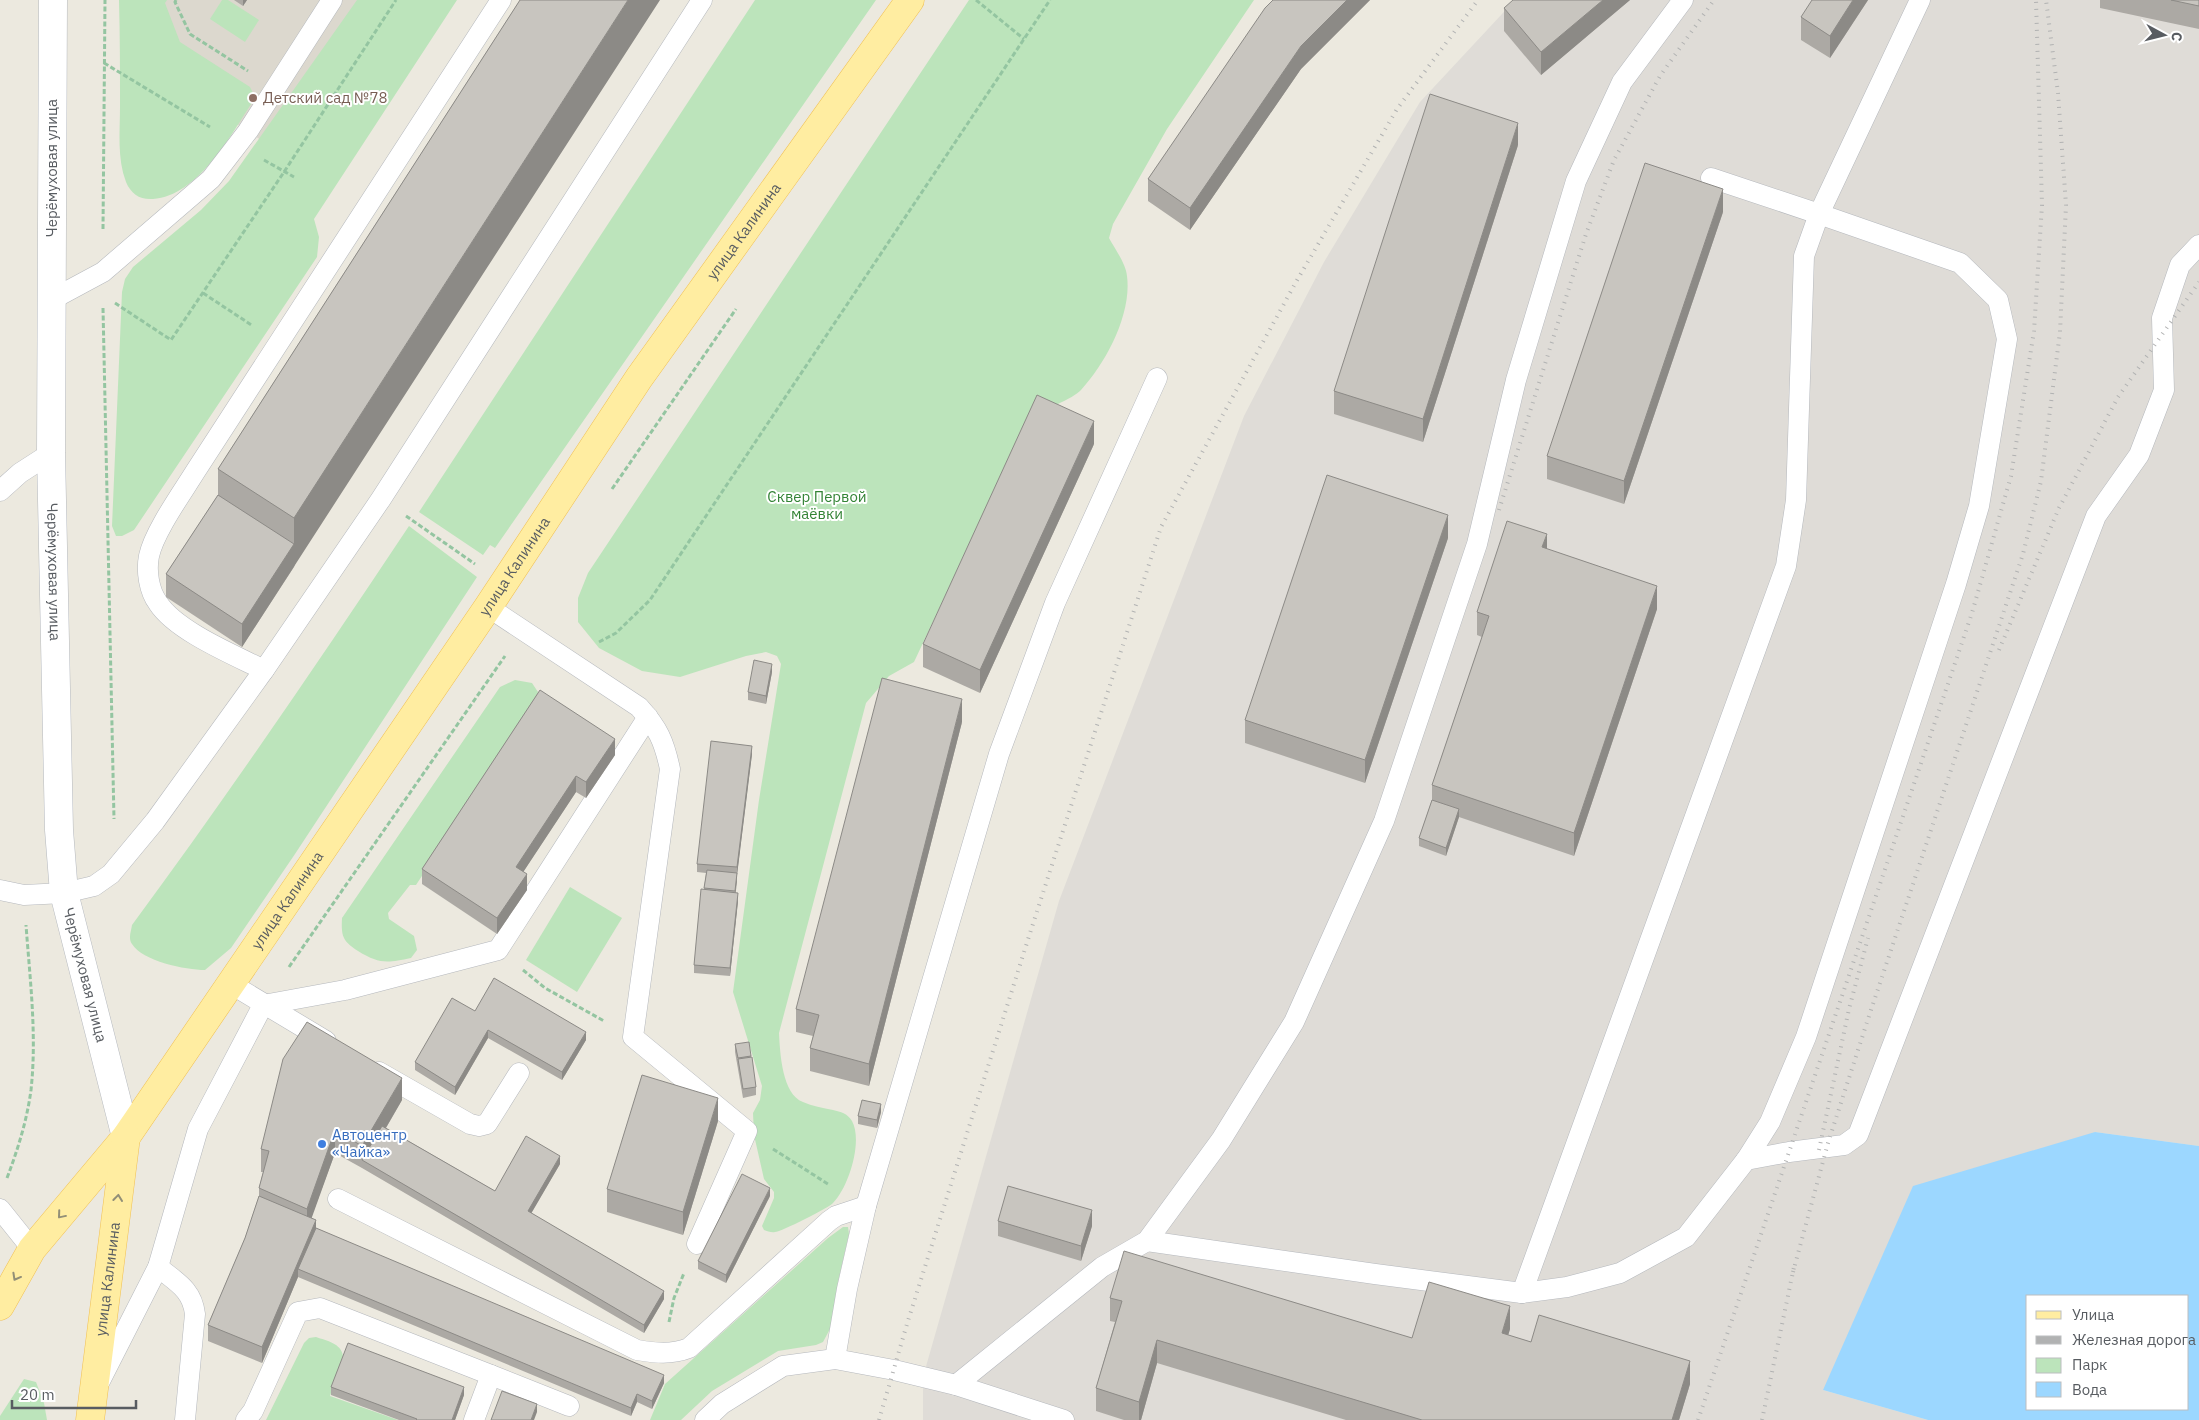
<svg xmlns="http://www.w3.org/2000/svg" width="2199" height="1420" viewBox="0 0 2199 1420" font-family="'IBM Plex Sans',sans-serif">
  <rect width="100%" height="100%" fill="#ece9df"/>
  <path fill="#dfdcd7" d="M1515,0H2199V1146L2095,1132L1823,1390L1928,1420H923V1377L1059,901L1244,416L1324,262L1420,102Z"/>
  <path fill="#dcd8ce" d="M141,0H375L277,152L248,131L140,64Z"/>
  <g fill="#bce4bb">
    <path d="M119,0H167L165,3L180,42L250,87L254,95L253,101C231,135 198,196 153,199C140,200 131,194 126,182C117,158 120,132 120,107C120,71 120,36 119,0Z"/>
    <path d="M222,0H228L259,20L245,42L210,19Z"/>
    <path d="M357,0H457L314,219L319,237L317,257L134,530L122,536H116L112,526L122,292L125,279L133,267L201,210L229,181Z"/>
    <path d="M755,0H876L495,548L490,545L483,555L419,512Z"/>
    <path d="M969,0H1254L1167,129L1113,224L1109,238C1115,249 1126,264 1127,276C1132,314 1106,363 1081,390C1074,398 1041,412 1030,416L914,662L889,676L866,703L779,1033C780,1053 782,1094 803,1102C812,1106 823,1108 833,1110C841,1112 847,1113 852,1121C863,1141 849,1187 833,1203C830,1207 781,1232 775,1232C772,1233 767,1231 764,1230L762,1226L774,1198V1192L764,1179L754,1135L753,1113L760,1100L762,1086L733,992L759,800L781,664L777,656L766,652L746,656L680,677L642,671L599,648L578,622V598L588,573Z"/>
    <path d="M409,526L477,577L295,854L231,948L205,970C186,970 142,961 132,944C128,938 131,932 132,925C228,795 319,661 409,526Z"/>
    <path d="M515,680L532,683L538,692L535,704L416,885H410L388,913L389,919L414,936L417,950L411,958C387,963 379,964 358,951C343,941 341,937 342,918L500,687Z"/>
    <path d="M570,887L622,918L577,992L526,960Z"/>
    <path d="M843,1227H848L849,1234L838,1282L830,1329L823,1342L816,1345L778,1351L712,1391L681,1420H650L665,1384L828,1238Z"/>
    <path d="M316,1337C327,1341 341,1343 343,1356L330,1396L398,1420H266L304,1343L309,1338Z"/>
    <path d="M24,1379L36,1382L44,1403L47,1420H0V1416Z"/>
  </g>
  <path fill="#9cd7ff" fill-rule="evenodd" d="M2095,1132L2199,1146V1420H1928L1823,1390L1913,1186ZM2028,1296H2188V1409H2028Z"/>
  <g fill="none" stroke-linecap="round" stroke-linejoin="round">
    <g stroke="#b5b8bd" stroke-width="21">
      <g id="service">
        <path d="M51,300L103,272L211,179L248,131L332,0"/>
        <path d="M0,491L20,473L51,453"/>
        <path d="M488,607L639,707C658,728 664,741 670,769L633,1037L747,1131L697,1244"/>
        <path d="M264,670C234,655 176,631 158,603C149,591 146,571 149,556C154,532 182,493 195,472L501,0"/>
        <path d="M0,890L24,895L64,893L94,886L111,874L155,821L264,670L381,499L702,0"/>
        <path d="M231,984L326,1041"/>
        <path d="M379,1072L470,1124L479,1126L487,1124L519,1073"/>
        <path d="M1746,1160L1789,1152L1844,1145L1858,1135L2096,516L2139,455L2164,390L2162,318L2180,265L2199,245"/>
        <path d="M338,1199L637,1350C656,1353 671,1355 689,1348L829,1221L836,1216L866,1206"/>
        <path d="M0,1209L32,1249"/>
        <path d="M1147,1241L1375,1274L1522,1293L1567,1287L1620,1273L1686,1237L1746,1160L1770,1122L1806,1037L1956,584L1979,506L2007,339L1998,300L1960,263L1819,214L1711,178"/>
        <path d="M158,1267C176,1282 192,1289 195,1314L185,1420"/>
        <path d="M1522,1293L1786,566L1796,500L1804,256L1819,214L1920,0"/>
        <path d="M835,1359L847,1289L866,1206L999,754L1055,603L1157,378"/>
        <path d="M491,1375L569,1406"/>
        <path d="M100,1381L158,1267L198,1129L263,1005L345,990L498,950L648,717"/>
        <path d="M956,1385L1102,1267L1147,1241L1221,1140L1294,1022L1384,821L1477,544L1516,380L1576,181L1622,82L1683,0"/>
        <path d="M246,1420L253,1411L298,1312L320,1308L491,1375L474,1420"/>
        <path d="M705,1420L722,1404L783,1366L835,1359L894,1370L956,1385L1064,1420"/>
      </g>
    </g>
    <g stroke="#b5b9bf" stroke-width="29">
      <g id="secondary">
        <path id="s1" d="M53,0L51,453L59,830L64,893L126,1137"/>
      </g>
    </g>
    <g stroke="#f1c053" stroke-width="29">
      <g id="primary">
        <path id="s2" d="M0,1306L32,1249L126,1137L488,607L639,378L910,0"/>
        <path id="s3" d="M90,1420L126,1137"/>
      </g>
    </g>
    <g stroke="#94c5a1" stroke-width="3" stroke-dasharray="5 2.5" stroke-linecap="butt">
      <path d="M176,0L175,2L190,34L248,71"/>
      <path d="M976,0L1024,39"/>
      <path d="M104,63L210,127"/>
      <path d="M264,160L294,177"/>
      <path d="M103,229L105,0"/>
      <path d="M203,293L253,326"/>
      <path d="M115,303L171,340L284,172L396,0"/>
      <path d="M103,308L114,819"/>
      <path d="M612,489L736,309"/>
      <path d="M406,516L475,564"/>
      <path d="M599,642L616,633L650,600L1050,0"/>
      <path d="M289,967L505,656"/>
      <path d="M523,970L545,988L604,1021"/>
      <path d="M773,1149L828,1184"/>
      <path d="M7,1178C18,1149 27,1120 31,1090C37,1035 30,980 26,925"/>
      <path d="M669,1322L674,1298L684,1273"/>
    </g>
    <use href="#service" stroke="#fff" stroke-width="20"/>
    <use href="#secondary" stroke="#fff" stroke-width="28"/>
    <use href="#primary" stroke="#ffeda1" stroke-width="28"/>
    <g stroke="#b1b2b2" stroke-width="4" stroke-dasharray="1 6" stroke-linecap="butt">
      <path d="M1499,510L1586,234L1614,160L1660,76L1714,0"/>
      <path d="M1999,650L2059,508L2118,397L2199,282"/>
      <path d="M1819,1150L1849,1009L1868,938"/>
      <path d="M1793,1272L1828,1143L1869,1016L2023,554L2041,481L2060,332L2066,205L2058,93L2046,0"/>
      <path d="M879,1420L907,1324L1031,930L1161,527L1296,282L1397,109L1478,0"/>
      <path d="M1698,1420L1972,613L2011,476L2034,331L2042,205L2036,0"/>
      <path d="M1762,1420L1794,1267"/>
    </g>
  </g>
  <g fill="#aca9a4">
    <path d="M234,0H247L243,6Z"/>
    <path d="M520,0L294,567L242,647L166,597V574L218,495V469Z"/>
    <path d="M1273,0H1370L1301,69L1190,230L1148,201V179Z"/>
    <path d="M1630,0L1541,75L1504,31V8Z"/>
    <path d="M1868,0L1830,58L1801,40V17Z"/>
    <path d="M2100,0H2199V29L2100,8Z"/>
    <path d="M1518,145L1423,442L1334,414V391Z"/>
    <path d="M1723,212L1624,504L1547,479V456Z"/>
    <path d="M1094,444L980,693L923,667V644Z"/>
    <path d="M1448,538L1365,783L1245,743V720Z"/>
    <path d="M1547,549L1657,609L1574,856L1459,817L1446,856L1419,846V838L1432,800V785L1482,637L1477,635V612Z"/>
    <path d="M772,672L766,704L748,700V692Z"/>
    <path d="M540,690L615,755L586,798L576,792L523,872L527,890L497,934L422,884V869Z"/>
    <path d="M962,722L869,1086L810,1071V1048L813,1036L796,1032V1009Z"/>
    <path d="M752,754L737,875L735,893L738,901L730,976L694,973V965L706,873L697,872V864Z"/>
    <path d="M475,1011L586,1040L562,1080L488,1038L455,1095L415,1070V1062Z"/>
    <path d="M735,1044L751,1056L756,1087V1095L743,1098L735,1052Z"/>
    <path d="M402,1100L386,1128L495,1191L560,1164L531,1213L664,1299L644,1333L362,1168L335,1153L311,1218L316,1228L664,1383L652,1409L637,1402L631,1416L298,1277L262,1363L208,1341V1325L245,1238L259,1196V1188L263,1172H261V1149Z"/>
    <path d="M881,1112L877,1128L858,1124V1116Z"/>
    <path d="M718,1121L683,1235L607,1212V1189Z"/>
    <path d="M770,1196L726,1283L698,1269V1261Z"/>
    <path d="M998,1221L1092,1226L1081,1261L998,1236Z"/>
    <path d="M1110,1298L1412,1338L1510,1329L1508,1335L1531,1342L1690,1384L1679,1420H1346L1157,1363L1141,1420H1124L1096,1411V1388L1115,1322L1110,1321Z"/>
    <path d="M331,1387L464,1395L455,1420H399L331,1395Z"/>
  </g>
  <g fill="#8c8a86">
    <path d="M243,0H247L243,6Z"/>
    <path d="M628,0H660L242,647V624L294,544V518Z"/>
    <path d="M1347,0H1370L1301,69L1190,230V208L1301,46Z"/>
    <path d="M1603,0H1630L1541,75V52Z"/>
    <path d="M1853,0H1868L1830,58V36Z"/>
    <path d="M1518,123V145L1423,442V419Z"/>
    <path d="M1723,189V212L1624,504V481Z"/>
    <path d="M1094,421V444L980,693V670Z"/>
    <path d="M1448,515V538L1365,783V760Z"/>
    <path d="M1547,534V557L1542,547Z"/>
    <path d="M1657,586V609L1574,856V833Z"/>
    <path d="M772,664V672L766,704V696Z"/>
    <path d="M962,699V722L869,1086V1064Z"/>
    <path d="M615,739V755L586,798V782Z"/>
    <path d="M752,746V754L737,875V867Z"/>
    <path d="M576,776V792L516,883V867Z"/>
    <path d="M1459,809V817L1446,856V848Z"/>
    <path d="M737,873V881L735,899V891Z"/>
    <path d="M527,874V890L497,934V918Z"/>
    <path d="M738,893V901L730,976V968Z"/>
    <path d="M488,1030V1038L455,1095V1087Z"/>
    <path d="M586,1032V1040L562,1080V1072Z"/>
    <path d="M402,1078V1100L366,1162L362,1160V1146Z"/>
    <path d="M718,1098V1121L683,1235V1212Z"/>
    <path d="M881,1104V1112L877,1128V1120Z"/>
    <path d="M335,1130V1153L307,1231V1209Z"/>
    <path d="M560,1156V1164L528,1219V1211Z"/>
    <path d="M770,1188V1196L726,1283V1275Z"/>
    <path d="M1092,1210V1226L1081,1261V1246Z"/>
    <path d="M316,1220V1236L298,1269V1277L262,1363V1347Z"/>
    <path d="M664,1291V1299L644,1333V1325Z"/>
    <path d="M1510,1306V1329L1502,1356V1333Z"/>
    <path d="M1157,1340V1363L1141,1420H1139V1402Z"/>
    <path d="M1690,1361V1384L1679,1420H1672Z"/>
    <path d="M664,1375V1383L652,1409V1401Z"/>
    <path d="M464,1387V1395L455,1420H452Z"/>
    <path d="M637,1394V1402L631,1416V1408Z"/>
    <path d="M537,1404V1412L534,1420H531Z"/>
  </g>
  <g fill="#c8c5bf" stroke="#8c8a86">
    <path d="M520,0H628L294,518L218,469Z"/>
    <path d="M1273,0H1347L1301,46L1190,208L1148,179L1265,8Z"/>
    <path d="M1513,0H1603L1541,52L1504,8Z"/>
    <path d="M1812,0H1853L1830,36L1801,17Z"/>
    <path d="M2171,0H2199V6Z"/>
    <path d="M1430,94L1518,123L1423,419L1334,391Z"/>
    <path d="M1645,163L1723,189L1624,481L1547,456Z"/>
    <path d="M1037,395L1094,421L980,670L923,644Z"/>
    <path d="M1327,475L1448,515L1365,760L1245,720Z"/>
    <path d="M218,495L294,544L242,624L166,574Z"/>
    <path d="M1507,521L1547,534L1542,547L1657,586L1574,833L1432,785L1489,616L1477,612Z"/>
    <path d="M754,660L772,664L766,696L748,692Z"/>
    <path d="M882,678L962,699L869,1064L810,1048L819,1015L796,1009Z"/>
    <path d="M540,690L615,739L586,782L576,776L516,867L527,874L497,918L422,869Z"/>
    <path d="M711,741L752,746L737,867L697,864Z"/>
    <path d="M1432,800L1459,809L1446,848L1419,838Z"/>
    <path d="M707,870L737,873L735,891L704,888Z"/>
    <path d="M701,889L738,893L730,968L694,965Z"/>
    <path d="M494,978L586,1032L562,1072L488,1030L455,1087L415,1062L452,998L475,1011Z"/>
    <path d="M307,1022L402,1078L362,1146L335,1130L307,1209L259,1188L269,1151L261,1149L283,1059Z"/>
    <path d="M749,1042L751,1056L738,1058L735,1044Z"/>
    <path d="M752,1057L756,1087L743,1089L738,1059Z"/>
    <path d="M642,1075L718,1098L683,1212L607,1189Z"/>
    <path d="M862,1100L881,1104L877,1120L858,1116Z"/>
    <path d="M382,1126L495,1191L526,1136L560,1156L528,1211L664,1291L644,1325L362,1160Z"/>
    <path d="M742,1174L770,1188L726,1275L698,1261Z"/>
    <path d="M1008,1186L1092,1210L1081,1246L998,1221Z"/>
    <path d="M259,1196L316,1220L262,1347L208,1325L245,1238Z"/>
    <path d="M316,1228L664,1375L652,1401L637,1394L631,1408L298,1269Z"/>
    <path d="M1124,1251L1412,1338L1429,1282L1510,1306L1502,1333L1531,1342L1539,1315L1690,1361L1672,1420H1422L1157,1340L1139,1402L1096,1388L1122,1301L1110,1298Z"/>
    <path d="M348,1343L464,1387L452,1420H416L417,1419L331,1387Z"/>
    <path d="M502,1391L537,1404L531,1420H491Z"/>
  </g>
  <defs><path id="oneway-chevron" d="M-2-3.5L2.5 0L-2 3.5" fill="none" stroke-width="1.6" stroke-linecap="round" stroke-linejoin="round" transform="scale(1.25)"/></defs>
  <g stroke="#928f77">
    <use href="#oneway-chevron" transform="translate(118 1198) rotate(-83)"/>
    <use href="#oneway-chevron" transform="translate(61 1215) rotate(130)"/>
    <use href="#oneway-chevron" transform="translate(16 1277) rotate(119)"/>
  </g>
  <circle fill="#8d6e63" stroke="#fff" stroke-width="2" cx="253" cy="98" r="5"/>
  <circle fill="#3f7fe0" stroke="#fff" stroke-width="2" cx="322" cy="1144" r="5"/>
  <g text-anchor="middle" stroke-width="4" stroke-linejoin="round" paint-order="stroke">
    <g font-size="15" fill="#785e54" stroke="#fff" text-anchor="start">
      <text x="263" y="103">Детский сад №78</text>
    </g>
    <g font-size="15" fill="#585c61" stroke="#fff">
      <text transform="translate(52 168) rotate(-90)" y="5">Черёмуховая улица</text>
      <text dy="5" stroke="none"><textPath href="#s2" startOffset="1308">улица Калинина</textPath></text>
      <text dy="5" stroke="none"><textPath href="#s2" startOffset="902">улица Калинина</textPath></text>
      <text dy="5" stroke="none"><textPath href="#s1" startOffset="572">Черёмуховая улица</textPath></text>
      <text dy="5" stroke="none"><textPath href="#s2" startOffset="498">улица Калинина</textPath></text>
      <text dy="5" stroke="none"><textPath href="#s1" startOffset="978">Черёмуховая улица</textPath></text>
      <text dy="5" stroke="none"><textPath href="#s3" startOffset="142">улица Калинина</textPath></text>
    </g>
    <g font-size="15" fill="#348436" stroke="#fff">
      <text x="817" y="502">Сквер Первой<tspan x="817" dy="17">маёвки</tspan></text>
    </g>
    <g font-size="15" fill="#366cbe" stroke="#fff" text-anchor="start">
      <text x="332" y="1140">Автоцентр<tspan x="332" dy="17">«Чайка»</tspan></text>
    </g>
  </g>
  <rect x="2026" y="1295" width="162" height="115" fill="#ffffff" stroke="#bcbec0"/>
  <rect x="2036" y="1311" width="25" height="8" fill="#ffeda1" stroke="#bcbec0"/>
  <text x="2072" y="1320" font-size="15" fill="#585c61">Улица</text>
  <rect x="2036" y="1336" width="25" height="8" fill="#b1b2b2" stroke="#bcbec0"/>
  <text x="2072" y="1345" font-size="15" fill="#585c61">Железная дорога</text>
  <rect x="2036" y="1358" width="25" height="15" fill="#bce4bb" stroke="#bcbec0"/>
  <text x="2072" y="1370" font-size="15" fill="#585c61">Парк</text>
  <rect x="2036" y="1382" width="25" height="15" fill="#9cd7ff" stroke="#bcbec0"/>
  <text x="2072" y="1395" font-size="15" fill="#585c61">Вода</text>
  <g transform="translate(2164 35) rotate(97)" stroke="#ffffff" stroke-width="4" paint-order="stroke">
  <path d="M0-4L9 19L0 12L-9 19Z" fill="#585c61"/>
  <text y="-8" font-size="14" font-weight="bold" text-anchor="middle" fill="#585c61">С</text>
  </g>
  <path d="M12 1400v8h124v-8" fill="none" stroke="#585c61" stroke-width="2.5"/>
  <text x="20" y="1400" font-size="15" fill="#585c61" stroke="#ffffff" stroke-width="4" paint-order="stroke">20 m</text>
</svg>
